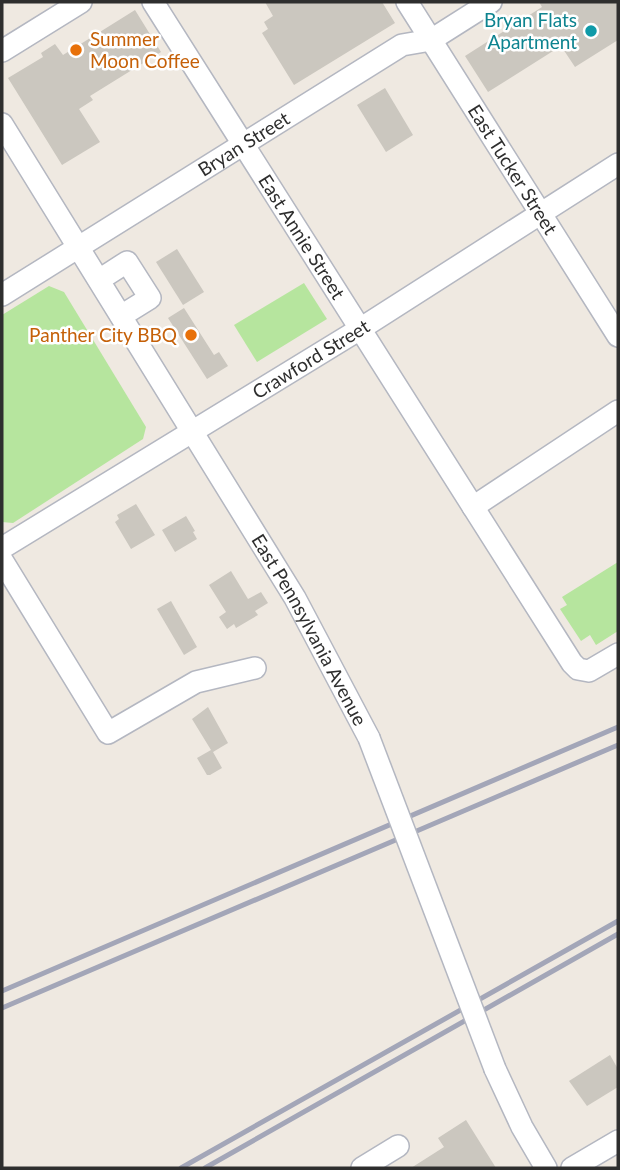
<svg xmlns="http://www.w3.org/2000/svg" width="620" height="1170" viewBox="0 0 620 1170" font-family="Lato,sans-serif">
  <rect width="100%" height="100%" fill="#efe9e1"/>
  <g fill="#b6e59e">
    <path d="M304,283L327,319L257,362L234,325Z"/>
    <path d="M49,286L64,292L146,427L143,439L13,523L2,522V315Z"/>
    <path d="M618,562V631L596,645L590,635L581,641L560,609L567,605L562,597Z"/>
  </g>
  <g fill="#cbc7bf">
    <path d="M265,2H382L395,23L294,85L262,33L268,29L264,22L273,16Z"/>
    <path d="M539,2H618V40L575,67L561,46L488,92L465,56L542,7Z"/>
    <path d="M135,10L161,52L90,96L93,100L79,109L100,142L62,165L8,78L43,57L41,53L55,44L63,55Z"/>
    <path d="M385,88L413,135L386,152L357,105Z"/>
    <path d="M177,249L204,292L183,305L156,262Z"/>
    <path d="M184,308L214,355L219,352L228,366L207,379L168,318Z"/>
    <path d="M136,504L155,535L131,549L115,522L119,519L117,515Z"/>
    <path d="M186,516L195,531L193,532L197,539L175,552L162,530Z"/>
    <path d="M231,571L248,599L261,592L268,603L255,611L258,615L236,628L234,624L227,629L219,617L226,612L209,585Z"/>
    <path d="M171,601L197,647L184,655L157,609Z"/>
    <path d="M208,707L228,743L213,752L222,768L210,775H207L197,758L211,750L192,719Z"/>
    <path d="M610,1055L618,1069V1087L587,1106L569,1081Z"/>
    <path d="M466,1120L496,1168H411L444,1147L438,1138Z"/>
  </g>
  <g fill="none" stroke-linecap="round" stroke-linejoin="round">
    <g stroke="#b4b7c1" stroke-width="24">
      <g id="minor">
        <path id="s1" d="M153,2L572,663L578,669L589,671L618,654"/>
        <path id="s2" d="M407,2L618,336"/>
        <path d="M2,51L81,2"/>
        <path id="s3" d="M2,124L295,598L369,738"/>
        <path d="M99,280L127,262L150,298L121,316"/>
        <path id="s4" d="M2,295L402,45L431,40L491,2"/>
        <path d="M473,507L618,411"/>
        <path id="s5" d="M2,548L360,329L618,164"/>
        <path d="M2,560L108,733L196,682L255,668"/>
        <path d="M495,1069L522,1127L546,1168"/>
        <path d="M362,1168L398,1146"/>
        <path d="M572,1168L618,1141"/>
      </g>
    </g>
    <use href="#minor" stroke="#fff" stroke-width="21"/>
    <g stroke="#a3a6b8" stroke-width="5">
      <path d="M2,991L618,727"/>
      <path d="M2,1008L618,745"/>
      <path d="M181,1168L618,921"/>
      <path d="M205,1168L618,934"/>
    </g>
    <g stroke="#b4b7c1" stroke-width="24" stroke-linecap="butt">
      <path id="minor-bridge" d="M369,738L495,1069"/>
    </g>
    <use href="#minor-bridge" stroke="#fff" stroke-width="21"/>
  </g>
  <circle fill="#0f9aa8" stroke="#fff" stroke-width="2.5" cx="591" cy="31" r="7"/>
  <g fill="#e8710a" stroke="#fff" stroke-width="2.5">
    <circle cx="76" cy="50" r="7"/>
    <circle cx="191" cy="335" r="7"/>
  </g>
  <g text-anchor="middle" stroke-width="5" stroke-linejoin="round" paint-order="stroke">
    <g font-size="19" fill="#0d838f" stroke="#fff" text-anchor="end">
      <text x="577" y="27">Bryan Flats<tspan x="577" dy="22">Apartment</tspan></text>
    </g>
    <g font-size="19" fill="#c56008" stroke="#fff" text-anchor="start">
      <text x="90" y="46">Summer<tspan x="90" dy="22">Moon Coffee</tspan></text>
      <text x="177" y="342" text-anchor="end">Panther City BBQ</text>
    </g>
    <g font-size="19" fill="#2e2e2e" stroke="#fff">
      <text dy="7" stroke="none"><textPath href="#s4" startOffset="285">Bryan Street</textPath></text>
      <text dy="7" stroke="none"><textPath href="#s2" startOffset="198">East Tucker Street</textPath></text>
      <text dy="7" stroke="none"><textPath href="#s1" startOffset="278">East Annie Street</textPath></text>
      <text dy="7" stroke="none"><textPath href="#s5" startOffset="362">Crawford Street</textPath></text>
      <text dy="7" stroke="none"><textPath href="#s3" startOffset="592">East Pennsylvania Avenue</textPath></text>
    </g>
  </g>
  <rect width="620" height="1170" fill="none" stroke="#2e2e2e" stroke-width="7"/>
</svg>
